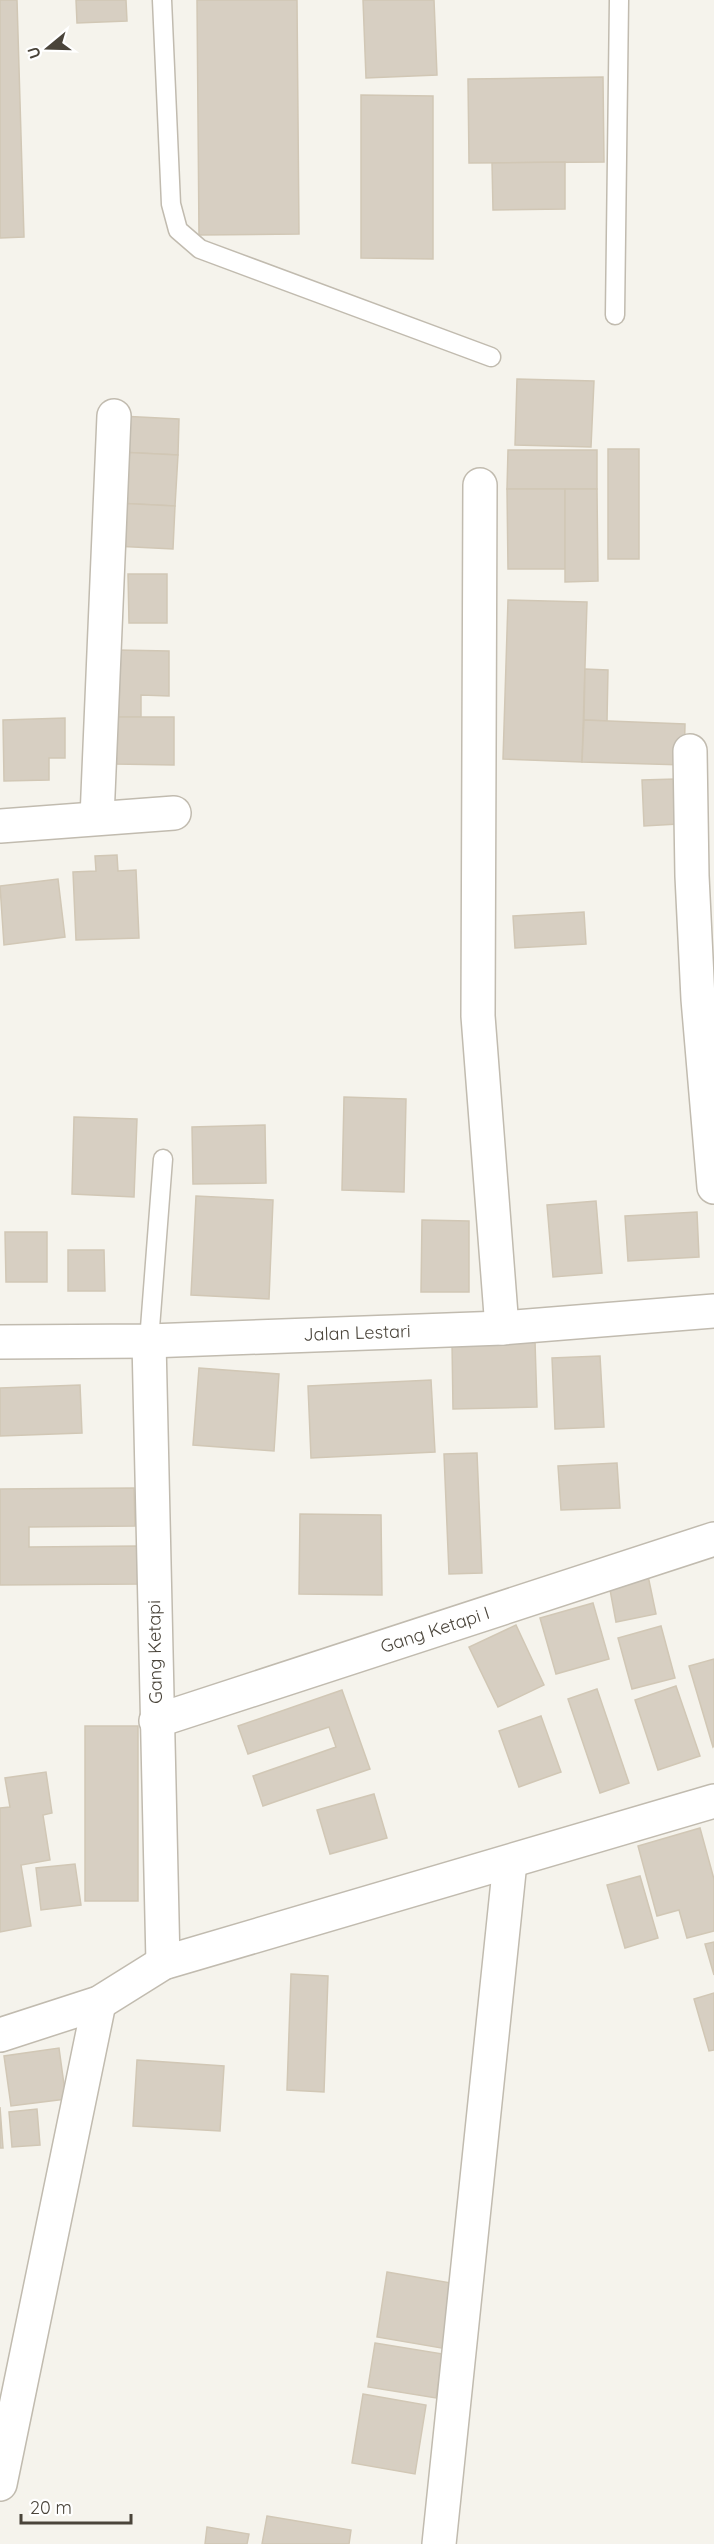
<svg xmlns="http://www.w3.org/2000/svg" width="714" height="2544" viewBox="0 0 714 2544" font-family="Quicksand,sans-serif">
  <rect width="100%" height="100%" fill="#f5f3ec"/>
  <g fill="#d7cfc2" stroke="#d1c7b5" stroke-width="1.5">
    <path d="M0,0H17L24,237L0,238Z"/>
    <path d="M76,0H126L127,21L77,23Z"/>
    <path d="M197,0H297L299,234L199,235Z"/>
    <path d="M363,0H434L437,75L366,78Z"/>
    <path d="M603,77L604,162L469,163L468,79Z"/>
    <path d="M361,95L433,96V259L361,258Z"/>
    <path d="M565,162V209L493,210L492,163Z"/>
    <path d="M517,379L594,381L591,447L515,445Z"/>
    <path d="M120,416L179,419L178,455L119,452Z"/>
    <rect x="608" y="449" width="31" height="110"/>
    <path d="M508,450H597V489H507Z"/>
    <path d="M119,452L178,455L175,506L116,503Z"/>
    <path d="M507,489H565V569H508Z"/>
    <path d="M565,489H597L598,581L565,582Z"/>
    <path d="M116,503L175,506L173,549L114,546Z"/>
    <path d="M128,574H167V623H129Z"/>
    <path d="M508,600L587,602L582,762L503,759Z"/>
    <path d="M116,650L169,651V696L141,695V717H116Z"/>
    <path d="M585,669L608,670L607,721L584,720Z"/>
    <path d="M116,717H174V765L115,764Z"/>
    <path d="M65,718V758H49V780L4,781L3,720Z"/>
    <path d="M584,720L685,724L684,765L582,762Z"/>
    <path d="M675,779L678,824L644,826L642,780Z"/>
    <path d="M117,855L118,871L136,870L139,938L76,940L73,872L96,871L95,856Z"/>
    <path d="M58,879L65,937L4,945L0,886Z"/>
    <path d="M584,912L586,944L515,948L513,916Z"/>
    <path d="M344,1097L406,1099L404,1192L342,1190Z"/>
    <path d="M74,1117L137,1119L134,1197L72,1194Z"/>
    <path d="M265,1125L266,1183L193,1184L192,1127Z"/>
    <path d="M196,1196L273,1200L269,1299L191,1295Z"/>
    <path d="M596,1201L602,1273L553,1277L547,1205Z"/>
    <path d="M697,1212L699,1257L628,1261L625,1216Z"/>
    <path d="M422,1220L469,1221V1292H421Z"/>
    <path d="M5,1232H47V1282H6Z"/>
    <path d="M68,1250H104L105,1291H68Z"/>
    <path d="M535,1341L537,1407L453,1409L452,1343Z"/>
    <path d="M600,1356L604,1427L555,1429L552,1358Z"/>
    <path d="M199,1368L279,1374L274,1451L193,1445Z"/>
    <path d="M431,1380L435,1452L311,1458L308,1386Z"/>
    <path d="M80,1385L82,1433L0,1436V1388Z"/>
    <path d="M477,1453L482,1573L449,1574L444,1454Z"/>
    <path d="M617,1463L620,1508L561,1510L558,1466Z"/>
    <path d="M134,1488L135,1526L29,1527V1547L137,1546L138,1584L0,1585V1489Z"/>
    <path d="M300,1514L381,1515L382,1595L299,1594Z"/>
    <path d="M647,1571L656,1614L616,1622L608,1579Z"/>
    <path d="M593,1603L609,1659L556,1674L540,1618Z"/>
    <path d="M516,1625L544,1685L498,1707L469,1647Z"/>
    <path d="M661,1626L675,1678L632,1689L618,1638Z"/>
    <path d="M714,1659V1746L713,1747L689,1666Z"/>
    <path d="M676,1686L700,1756L658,1770L635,1700Z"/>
    <path d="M597,1689L629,1783L600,1793L568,1699Z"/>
    <path d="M342,1690L370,1769L263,1806L253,1776L336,1747L329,1727L248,1754L238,1726Z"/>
    <path d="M541,1716L561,1772L519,1787L499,1731Z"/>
    <rect x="85" y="1726" width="53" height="175"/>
    <path d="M46,1772L52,1813L43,1815L50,1860L21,1865L31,1926L0,1932V1808L10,1807L5,1778Z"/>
    <path d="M374,1794L387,1838L330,1854L317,1810Z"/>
    <path d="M700,1828L714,1879V1931L687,1938L679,1910L657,1916L638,1846Z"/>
    <path d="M75,1864L81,1905L41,1910L36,1868Z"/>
    <path d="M640,1876L658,1938L625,1948L607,1885Z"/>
    <path d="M714,1942V1975L705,1944Z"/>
    <path d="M291,1974L328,1976L324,2092L287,2090Z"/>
    <path d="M714,1993V2050L709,2051L694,1999Z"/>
    <path d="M59,2048L66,2099L11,2106L4,2056Z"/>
    <path d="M137,2060L224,2066L220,2131L133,2126Z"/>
    <path d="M0,2107L3,2148H0Z"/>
    <path d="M37,2109L40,2145L12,2147L9,2112Z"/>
    <path d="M387,2272L457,2284L447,2349L377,2337Z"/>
    <path d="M375,2343L443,2354L436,2398L368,2387Z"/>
    <path d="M363,2394L426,2405L415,2474L352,2463Z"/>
    <path d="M267,2516L351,2530L349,2544H262Z"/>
    <path d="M207,2527L249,2534L247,2544H205Z"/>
  </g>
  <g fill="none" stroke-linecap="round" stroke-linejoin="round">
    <g stroke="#c1bbaf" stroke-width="21">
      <g id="lane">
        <path d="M162,0L171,204L178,230L200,249L491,357"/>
        <path d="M615,315L619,0"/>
        <path d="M149,1341L163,1159"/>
      </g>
    </g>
    <g stroke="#c1bbaf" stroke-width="36">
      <g id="street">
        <path d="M480,485L478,1016L502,1328"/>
        <path d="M690,751L692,876L698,999L714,1187"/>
        <path d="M97,818L114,416"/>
        <path d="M0,826L174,813"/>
        <path d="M149,1341L163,1963"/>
        <path d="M0,1342L149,1341L502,1328L714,1311"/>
        <path d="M156,1721L714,1539"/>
        <path d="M0,2035L99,2003L163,1963L714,1801"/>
        <path d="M0,2484L99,2003"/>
        <path d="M439,2544L510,1862"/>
      </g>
    </g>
    <use href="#lane" stroke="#fff" stroke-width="18"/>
    <use href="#street" stroke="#fff" stroke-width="33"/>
  </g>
  <g text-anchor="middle" stroke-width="6" stroke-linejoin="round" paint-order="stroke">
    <g font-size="18" fill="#4a443a" stroke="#fff">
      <text transform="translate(357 1333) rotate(-2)" y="6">Jalan Lestari</text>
      <text transform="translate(435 1630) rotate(-18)" y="6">Gang Ketapi I</text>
      <text transform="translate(155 1652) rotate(-91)" y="6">Gang Ketapi</text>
    </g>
  </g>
  <g transform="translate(48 48) rotate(251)" stroke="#ffffff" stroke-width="4.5" paint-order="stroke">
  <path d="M0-4.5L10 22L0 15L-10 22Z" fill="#4a443a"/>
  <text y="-9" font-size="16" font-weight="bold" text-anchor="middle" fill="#4a443a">U</text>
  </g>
  <path d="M21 2514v9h110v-9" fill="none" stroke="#4a443a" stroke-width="3"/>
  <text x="30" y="2514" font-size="18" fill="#4a443a" stroke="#ffffff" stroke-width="4.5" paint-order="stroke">20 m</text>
</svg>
